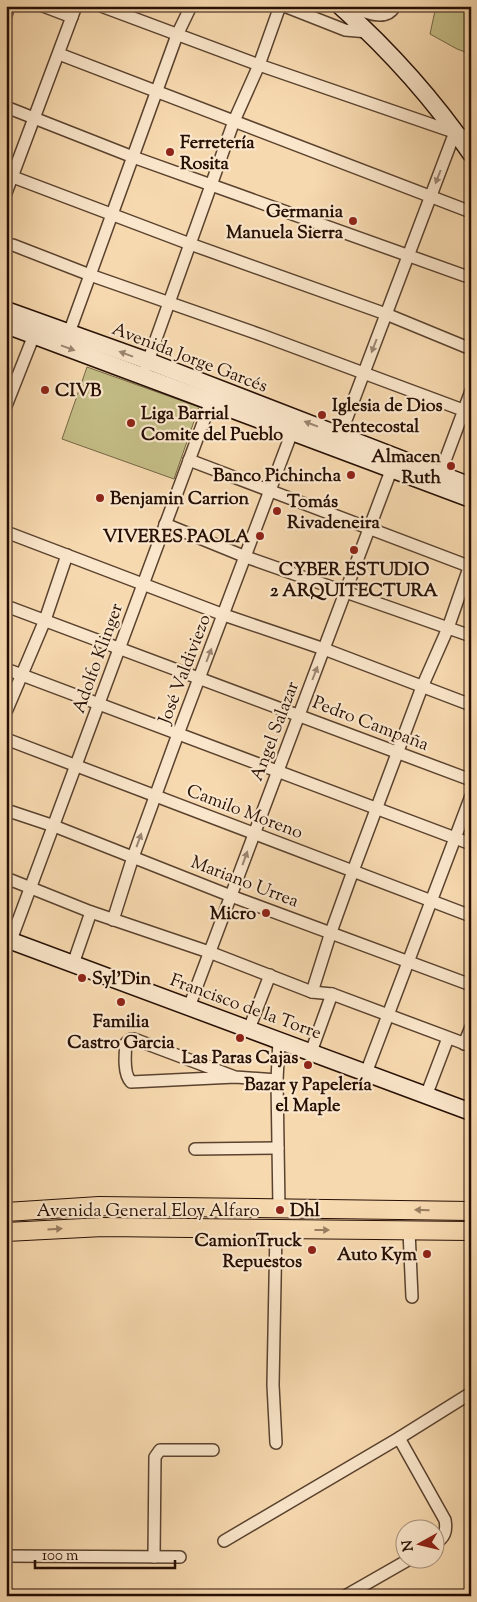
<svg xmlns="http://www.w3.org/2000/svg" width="477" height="1602" viewBox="0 0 477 1602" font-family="'Sorts Mill Goudy',serif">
  <rect width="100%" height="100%" fill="#f7d9af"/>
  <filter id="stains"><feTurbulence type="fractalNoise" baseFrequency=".004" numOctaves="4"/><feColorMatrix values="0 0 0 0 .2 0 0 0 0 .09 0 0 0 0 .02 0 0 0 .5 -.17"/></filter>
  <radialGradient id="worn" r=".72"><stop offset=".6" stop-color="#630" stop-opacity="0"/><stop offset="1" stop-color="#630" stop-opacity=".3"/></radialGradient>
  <g fill="#c4bd86" stroke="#756645">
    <path d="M436,6H471V54L457,49L430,34Z"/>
    <path d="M87,367L199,407L174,479L62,439Z"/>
  </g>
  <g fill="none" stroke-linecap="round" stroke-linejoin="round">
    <path stroke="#6e756c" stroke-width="2.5" d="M467,20L471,18"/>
    <g stroke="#5a422f" stroke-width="14">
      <g id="street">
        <path d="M43,6L72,17"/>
        <path d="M101,6L259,65L471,138"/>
        <path d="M284,6L345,30L368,32"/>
        <path d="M352,6C365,13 386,22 395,6"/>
        <path d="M6,15L9,6"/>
        <path d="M59,54L471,212"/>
        <path d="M6,107L133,157L471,278"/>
        <path d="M13,177L190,244L386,314L471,349"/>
        <path d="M6,193L76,6"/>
        <path d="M13,245L90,275L264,336L471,413"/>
        <path d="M69,333L177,35L191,6"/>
        <path d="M146,367L234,121L259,65L280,6"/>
        <path d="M6,406L36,330"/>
        <path d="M340,436L455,132"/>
        <path d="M189,460L471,567"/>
        <path d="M440,474L471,391"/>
        <path d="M165,524L246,557L471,636"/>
        <path d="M6,532L224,615L324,649L471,705"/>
        <path d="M6,606L471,780"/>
        <path d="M6,669L471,844"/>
        <path d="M6,712L45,620L67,555"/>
        <path d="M6,739L471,916"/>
        <path d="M6,810L54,826L231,896L471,985"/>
        <path d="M6,878L91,912L209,952L312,992L332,994L471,1046"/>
        <path d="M113,920L133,857L178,734L292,432"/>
        <path d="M11,940L213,396"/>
        <path d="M73,964L91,912"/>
        <path d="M312,992L331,932L353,871L422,687L448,628L471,562"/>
        <path d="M189,1007L392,468"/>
        <path d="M249,1029L270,975"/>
        <path d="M464,1044L471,1027"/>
        <path d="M311,1052L332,994"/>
        <path d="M366,1073L471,796"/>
        <path d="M235,1077L134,1039H131L126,1043C125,1054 123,1074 131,1082L235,1077L277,1080"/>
        <path d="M426,1096L448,1038"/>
        <path d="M195,1149L278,1148"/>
        <path d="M279,1209L277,1080L279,1040"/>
        <path d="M276,1230L273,1385L276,1443"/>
        <path d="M409,1231L412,1297"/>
        <path d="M399,1438L445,1520C447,1531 445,1538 434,1544"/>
        <path d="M224,1541L399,1438L471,1393"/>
        <path d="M6,1556L180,1557"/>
        <path d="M154,1557L155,1457L160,1450H213"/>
        <path d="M345,1596L408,1560"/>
      </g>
    </g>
    <g stroke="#260f04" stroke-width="19">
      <g id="secondary">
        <path d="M340,6C389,50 434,100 471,154"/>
        <path d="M6,310L148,361L471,486"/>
        <path d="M6,325L471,499"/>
        <path d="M6,939L471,1112"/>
      </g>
    </g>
    <g stroke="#260f04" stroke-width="20">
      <g id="primary">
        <path d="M6,1212L99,1206L471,1211"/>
        <path d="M6,1232L103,1227L471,1231"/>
      </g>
    </g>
    <use href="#street" stroke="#fae6cb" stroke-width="11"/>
    <use href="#secondary" stroke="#fae6cb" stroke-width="16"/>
    <use href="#primary" stroke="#f7d9af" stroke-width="18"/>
  </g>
  <defs><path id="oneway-solid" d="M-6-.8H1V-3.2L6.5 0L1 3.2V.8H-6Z" transform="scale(1.25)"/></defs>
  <g fill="#9b8571">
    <use href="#oneway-solid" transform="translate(438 177) rotate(111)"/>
    <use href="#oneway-solid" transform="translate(374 346) rotate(111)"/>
    <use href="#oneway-solid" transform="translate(68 348) rotate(20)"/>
    <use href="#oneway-solid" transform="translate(126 354) rotate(-160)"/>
    <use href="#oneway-solid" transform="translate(311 424) rotate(-159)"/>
    <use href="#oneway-solid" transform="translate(209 655) rotate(-69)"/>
    <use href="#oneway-solid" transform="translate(315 673) rotate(-69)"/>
    <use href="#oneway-solid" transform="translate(139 840) rotate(-70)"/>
    <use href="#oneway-solid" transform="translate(245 858) rotate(-70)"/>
  </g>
  <g fill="#997e62">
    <use href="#oneway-solid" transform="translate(422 1210) rotate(-179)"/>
    <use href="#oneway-solid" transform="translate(55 1229) rotate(-3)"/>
    <use href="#oneway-solid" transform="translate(322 1230)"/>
  </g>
  <g fill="#8f2418" stroke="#fae6cb" stroke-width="2">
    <circle cx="170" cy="152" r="5"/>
    <circle cx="353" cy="221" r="5"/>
    <circle cx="45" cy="390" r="5"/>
    <circle cx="322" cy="415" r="5"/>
    <circle cx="131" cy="423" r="5"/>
    <circle cx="451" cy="466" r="5"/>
    <circle cx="351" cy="475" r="5"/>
    <circle cx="100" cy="498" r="5"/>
    <circle cx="277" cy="511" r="5"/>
    <circle cx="260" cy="536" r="5"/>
    <circle cx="354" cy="550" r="5"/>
    <circle cx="266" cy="913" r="5"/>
    <circle cx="82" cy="978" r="5"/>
    <circle cx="121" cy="1002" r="5"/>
    <circle cx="240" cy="1038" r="5"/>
    <circle cx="308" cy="1065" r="5"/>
    <circle cx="280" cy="1210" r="5"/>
    <circle cx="312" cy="1250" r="5"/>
    <circle cx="427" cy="1254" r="5"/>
  </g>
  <g text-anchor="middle" stroke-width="4.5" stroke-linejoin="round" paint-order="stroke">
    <g font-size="18" font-weight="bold" fill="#260f04" stroke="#fae6cb" text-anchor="start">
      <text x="180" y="148">Ferretería<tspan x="180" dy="21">Rosita</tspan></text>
      <text x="343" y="217" text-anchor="end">Germania<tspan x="343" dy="21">Manuela Sierra</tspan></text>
      <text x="55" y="396">CIVB</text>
      <text x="332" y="411">Iglesia de Dios<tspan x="332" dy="21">Pentecostal</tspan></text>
      <text x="141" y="419">Liga Barrial<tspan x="141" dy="21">Comite del Pueblo</tspan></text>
      <text x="441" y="462" text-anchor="end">Almacen<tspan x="441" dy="21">Ruth</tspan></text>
      <text x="341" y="481" text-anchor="end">Banco Pichincha</text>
      <text x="110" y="504">Benjamin Carrion</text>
      <text x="287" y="507">Tomás<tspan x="287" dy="21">Rivadeneira</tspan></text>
      <text x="250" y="542" text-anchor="end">VIVERES PAOLA</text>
      <text x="354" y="575" text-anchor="middle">CYBER ESTUDIO<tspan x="354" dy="21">2 ARQUITECTURA</tspan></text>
      <text x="256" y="919" text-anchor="end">Micro</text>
      <text x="92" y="984">Syl'Din</text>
      <text x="121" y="1027" text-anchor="middle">Familia<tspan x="121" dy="21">Castro Garcia</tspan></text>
      <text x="240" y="1063" text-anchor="middle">Las Paras Cajas</text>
      <text x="308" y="1090" text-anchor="middle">Bazar y Papelería<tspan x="308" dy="21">el Maple</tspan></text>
      <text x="290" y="1216">Dhl</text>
      <text x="302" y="1246" text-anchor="end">CamionTruck<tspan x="302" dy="21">Repuestos</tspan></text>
      <text x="417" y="1260" text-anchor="end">Auto Kym</text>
    </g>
    <g font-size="18" fill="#260f04" stroke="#fae6cb">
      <text transform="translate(190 357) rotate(21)" y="6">Avenida Jorge Garcés</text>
      <text transform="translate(97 658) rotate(-70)" y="6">Adolfo Klinger</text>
      <text transform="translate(184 669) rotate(-69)" y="6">José Valdiviezo</text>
      <text transform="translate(371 723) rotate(21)" y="6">Pedro Campaña</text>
      <text transform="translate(274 731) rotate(-69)" y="6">Angel Salazar</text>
      <text transform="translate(245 811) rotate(21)" y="6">Camilo Moreno</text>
      <text transform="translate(245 881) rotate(21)" y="6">Mariano Urrea</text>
      <text transform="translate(246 1006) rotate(20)" y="6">Francisco de la Torre</text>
      <text x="148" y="1216">Avenida General Eloy Alfaro</text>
    </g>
  </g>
  <rect width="477" height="1602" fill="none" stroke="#f7d9af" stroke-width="25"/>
  <rect x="8" y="8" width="462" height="1587" fill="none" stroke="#260f04" stroke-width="2.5"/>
  <rect x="12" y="12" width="452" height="1577" fill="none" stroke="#260f04"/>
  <g transform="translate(420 1544) rotate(262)"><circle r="24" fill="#fae6cb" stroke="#a5907b"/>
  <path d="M0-4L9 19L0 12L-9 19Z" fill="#8f2418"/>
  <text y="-8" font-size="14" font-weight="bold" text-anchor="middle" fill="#260f04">N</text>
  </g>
  <path d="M35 1560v8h140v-8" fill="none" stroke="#260f04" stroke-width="2.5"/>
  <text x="42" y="1560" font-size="15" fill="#260f04" stroke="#fae6cb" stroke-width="4" paint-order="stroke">100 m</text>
  <rect width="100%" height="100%" filter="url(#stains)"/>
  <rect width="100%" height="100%" fill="url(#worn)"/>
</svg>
